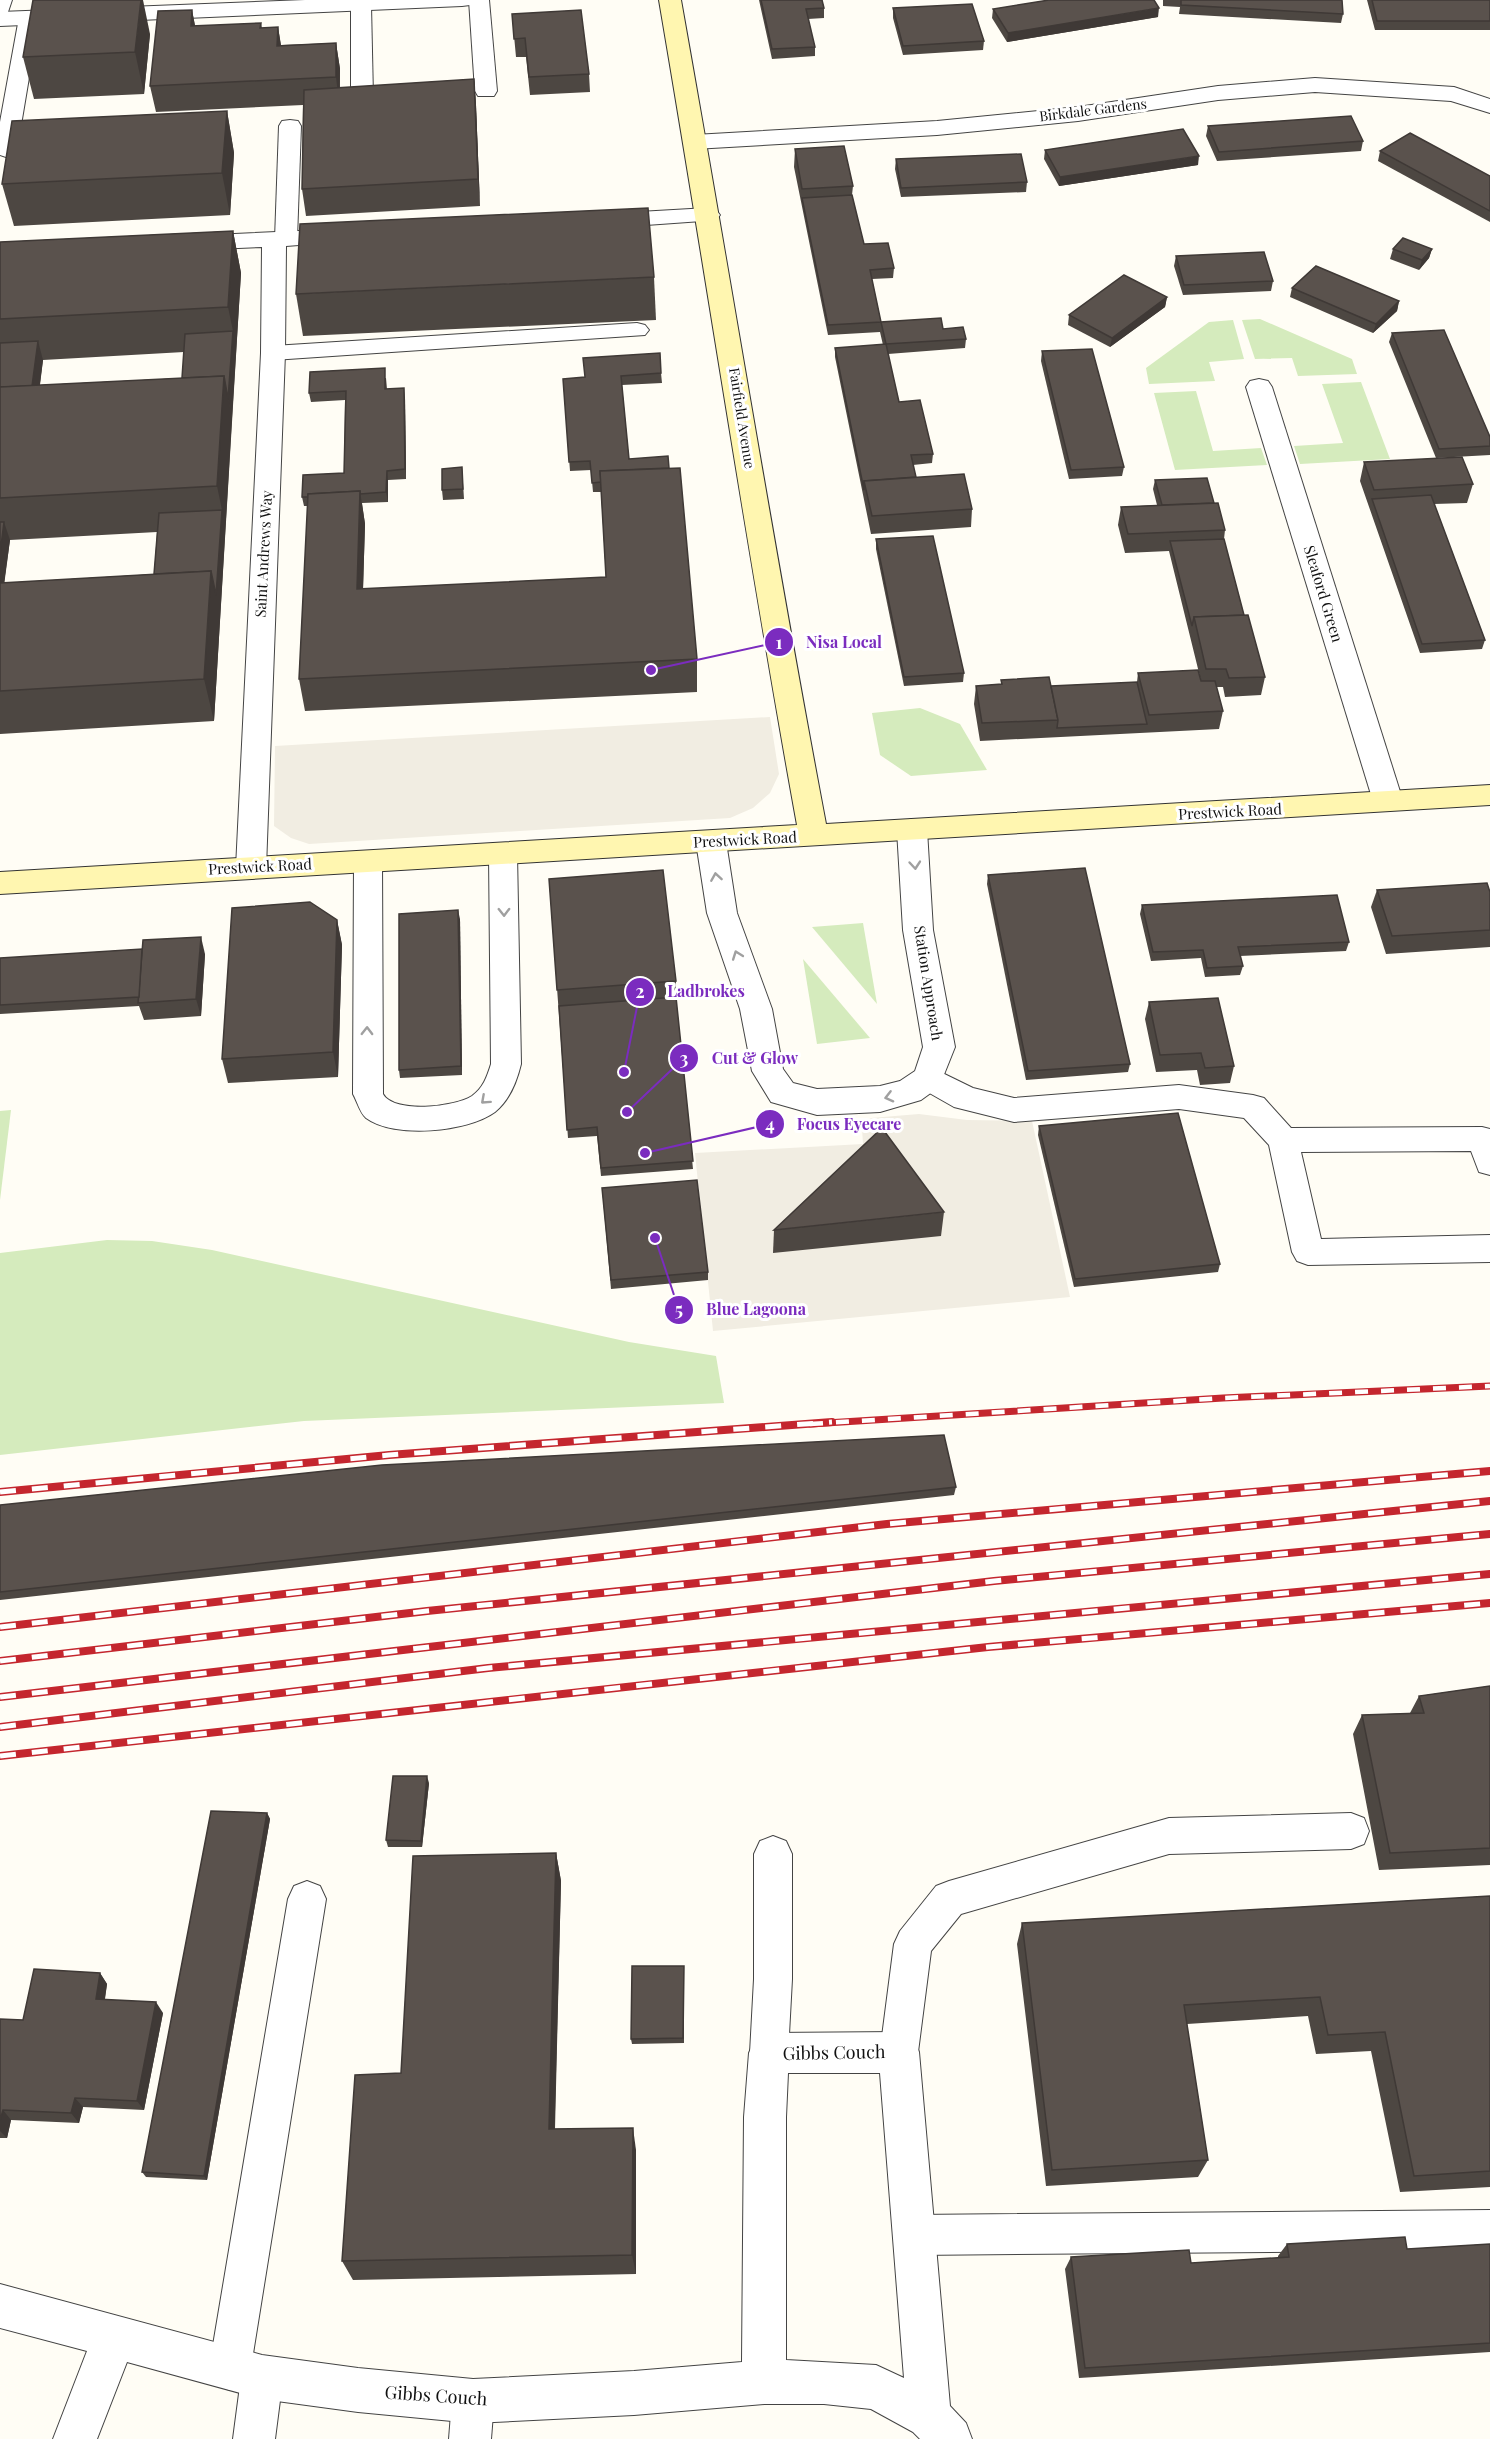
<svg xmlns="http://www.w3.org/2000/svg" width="1490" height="2439" viewBox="0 0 1490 2439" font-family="'Playfair Display',serif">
  <rect width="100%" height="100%" fill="#fffdf5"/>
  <g fill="#d5ebbd">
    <path d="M1260,319L1352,359L1357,374L1298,376L1292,358L1255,359L1242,320Z"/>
    <path d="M1233,320L1244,359L1209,362L1215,381L1149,384L1146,368L1209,322Z"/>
    <path d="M1361,382L1390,459L1300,464L1294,446L1343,443L1322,384Z"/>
    <path d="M1196,391L1213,451L1261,448L1267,465L1175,470L1154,393Z"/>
    <path d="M920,708L960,724L987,770L911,776L880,755L872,713Z"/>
    <path d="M863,923L877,1004L812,927Z"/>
    <path d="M803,959L870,1038L817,1044Z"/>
    <path d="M11,1110L0,1200V1111Z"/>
    <path d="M107,1240L152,1241L212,1250L629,1342L716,1356L724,1403L304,1421L0,1455V1253Z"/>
  </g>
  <g fill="#f1ede2">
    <path d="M770,717L779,774L770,793L753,808L730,818L309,844L291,838L274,826L275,746Z"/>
    <path d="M919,1114L967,1120L1032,1121L1070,1297L713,1331L695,1153L863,1144L862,1128L871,1118Z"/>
  </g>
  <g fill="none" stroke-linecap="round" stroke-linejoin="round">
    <g stroke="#444" stroke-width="2">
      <g id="lane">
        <path d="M0,0H12L7,15L0,17Z"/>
        <path d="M356,0L368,1L371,5L373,97L370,102H354L351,97V5Z"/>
        <path d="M469,0H489L497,91L494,96H478L475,91Z"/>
        <path d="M29,12L36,14L39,18L18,143H60L63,148L60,153L6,157L0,155V122L19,18L22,14Z"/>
        <path d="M290,120L298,121L301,126L297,239L294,244H278L275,239L279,126L282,121Z"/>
        <path d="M637,323L645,325L649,330L645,335L273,360L265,358L261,353L265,348L273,346Z"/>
        <path d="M503,844L513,847L517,854L521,1064C517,1081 509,1101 495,1112C468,1132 394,1139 366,1118C360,1113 357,1101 353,1094L354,861L358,854L368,851L378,854L382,861L383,1094C394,1114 455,1107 472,1096C483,1088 487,1077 491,1064L489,854L493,847Z"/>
        <path d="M928,1066L973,1088L1014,1098L1179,1085L1253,1095L1264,1098L1291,1128L1482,1127L1490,1129V1175L1479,1172L1471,1151L1301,1152L1321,1239L1490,1235V1262L1308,1265L1297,1261L1292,1252L1269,1145L1244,1118L1179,1109L1014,1122L954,1107L917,1086L913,1078L917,1070Z"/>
        <path d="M1351,1813L1364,1818L1369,1831L1364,1844L1351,1849L1169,1854L961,1914L931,1951L918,2052L913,2066L899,2071L885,2066L880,2052L894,1944L900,1931L936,1886L949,1881L1169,1818Z"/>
        <path d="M773,1836L786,1841L792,1854V1979L788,2053L783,2067L769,2072L755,2067L750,2053L754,1979V1854L760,1841Z"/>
        <path d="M307,1881L320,1886L326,1899L252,2360L262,2356L277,2362L283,2377L275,2439H233L240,2386L230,2390L215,2384L209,2369L288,1899L294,1886Z"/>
        <path d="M1490,2210V2250L914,2255L900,2249L894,2235L900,2221L914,2215Z"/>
        <path d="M473,2380L488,2386L494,2401L491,2439H449L452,2401L458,2386Z"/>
      </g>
    </g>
    <g stroke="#444" stroke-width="2">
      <g id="street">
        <path d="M305,0H473L470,5L462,6L0,26V12Z"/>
        <path d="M1315,78L1454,87L1490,99V113L1451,101L1315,92L1218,100L1078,121L937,135L694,149L686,147L683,142L686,137L694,135L937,121L1078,107L1218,86Z"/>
        <path d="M708,208L716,210L720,215L716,220L604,228L596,226L592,221L596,216L604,214Z"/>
        <path d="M343,229L351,231L355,236L351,241L286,246L285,353L266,868L261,876L251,879L241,876L236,868L261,353L262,247L191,250L183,248L179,243L183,238L191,236Z"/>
        <path d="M1259,379L1268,381L1272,387L1403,801L1398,808L1388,811L1378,808L1373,801L1246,387L1250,381Z"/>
        <path d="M912,819L922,822L927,830L933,930L955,1047L939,1087L921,1100L880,1112L817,1115L771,1102L752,1071L740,1009L707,913L696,842L701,834L711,831L721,834L726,842L737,913L772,1009L783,1069L793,1083L817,1089L880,1086L900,1081L915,1071L923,1047L903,930L897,830L902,822Z"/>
        <path d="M899,2032L913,2038L919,2052L950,2406L966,2423L972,2439H920L913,2432L871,2409L824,2404H764L634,2415L473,2423L358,2412L262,2399L127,2362L97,2439H53L87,2351L0,2328V2284L262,2355L358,2368L473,2379L634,2371L742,2362L744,2117L749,2053L755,2039L769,2033ZM788,2073H880L904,2378L876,2365L786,2360V2117Z"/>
      </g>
    </g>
    <g stroke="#333" stroke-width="2">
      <path id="secondary" d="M659,0H681C730,274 774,550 826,824L1490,785V805L0,894V872L797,825C747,551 706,275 659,0Z"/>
    </g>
    <use href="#lane" fill="#fff" fill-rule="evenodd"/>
    <use href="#street" fill="#fff" fill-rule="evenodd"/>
    <use href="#secondary" fill="#fff6b0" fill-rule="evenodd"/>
    <g stroke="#c4262e" stroke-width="7">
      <path id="rail-far1" d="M810,1424L1223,1398L1490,1386"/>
    </g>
    <g stroke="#c4262e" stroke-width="8">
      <g id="rail">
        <path d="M0,1492L389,1455L832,1422"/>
        <path d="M0,1627L887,1524L1490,1471"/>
        <path d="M0,1661L427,1611L1490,1501"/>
        <path d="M0,1697L994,1581L1490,1534"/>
        <path d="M0,1727L488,1668L1490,1574"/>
        <path d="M0,1756L988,1647L1490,1603"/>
      </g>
    </g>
    <use href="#rail-far1" stroke="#fff" stroke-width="4.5" stroke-dasharray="13" stroke-linecap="butt"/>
    <use href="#rail" stroke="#fff" stroke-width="5" stroke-dasharray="16" stroke-linecap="butt"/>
  </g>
  <g fill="#4d4742" fill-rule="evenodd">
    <path d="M759,0H822L824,8V18L808,19L815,47V56L772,59Z"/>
    <path d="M1163,0H1342L1343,14L1341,23L1179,14L1180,7L1163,6Z"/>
    <path d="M1367,0H1490V30H1375Z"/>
    <path d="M893,8L984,41L983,50L903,55L893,18Z"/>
    <path d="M993,9L1158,17L1007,42L992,18Z"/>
    <path d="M192,10L195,26L261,23L262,28L278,27L281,45L336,43L340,69V88L474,79L476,105L480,206L306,216L302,189L303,105L156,112L150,86Z"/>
    <path d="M512,14L589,74L590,92L530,95L526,57H516Z"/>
    <path d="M150,34L144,94L34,99L23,57Z"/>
    <path d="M227,111L234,153L230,215L14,226L2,184Z"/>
    <path d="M1208,126L1363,141L1361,151L1217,161L1206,136Z"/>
    <path d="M795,149L853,186L852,195L864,244L894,268L893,278L872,279L881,322L943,329L966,339L965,348L888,354L899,402L933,454L932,463L913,465L916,477L972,509L971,527L871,534L835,357V348L883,345L880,332L828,335L794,167Z"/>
    <path d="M1045,150L1198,165L1059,186L1044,159Z"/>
    <path d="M1380,151L1490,176V222L1378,161Z"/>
    <path d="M896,159L1027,182L1026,192L901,197L895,169Z"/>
    <path d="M233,231L241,273L214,721L0,734V242ZM184,352L182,378L40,385L43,360ZM157,532L154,574L4,583L10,540Z"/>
    <path d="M1393,249H1432L1429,258L1419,270L1390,259Z"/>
    <path d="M1176,256L1273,281L1271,291L1183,295L1174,266Z"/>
    <path d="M654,277L656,320L303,336L296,294Z"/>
    <path d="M1292,288L1399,301L1397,311L1373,333L1290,297Z"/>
    <path d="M1167,297L1165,307L1110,347L1068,325L1069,315Z"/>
    <path d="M1392,333L1490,437V455L1436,458L1389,342Z"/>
    <path d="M1042,351L1124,467L1122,476L1069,479L1041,361Z"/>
    <path d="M661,373L662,383L622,385L629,459L669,468L697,659V692L305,711L299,679L308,506H304L302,497L344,473L345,400L311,402L309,393L386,378L387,389L405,397L406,479L388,480V502L362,503L365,524L363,589L606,577L601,492H593L591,470L570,471L563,379Z"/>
    <path d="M1364,462L1473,484L1467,503L1434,504L1485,640L1482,649L1420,653L1360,481Z"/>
    <path d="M462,467L464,499L443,500L442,490Z"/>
    <path d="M1155,480L1214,503L1225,530L1224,539L1244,615L1265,677L1261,695L1225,697L1223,687H1216L1223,711L1219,729L980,741L974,704L976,686L1001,684V680L1051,686L1137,682L1138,673L1201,681L1169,551L1125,553L1118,525L1121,507L1157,505L1153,489Z"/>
    <path d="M876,539L964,673L963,682L904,686L876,549Z"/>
    <path d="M988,875L1130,1064L1128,1072L1026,1080L987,884Z"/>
    <path d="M549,879L676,981V997L693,1169L601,1176L597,1136L568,1138Z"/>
    <path d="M1377,890L1490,892V947L1386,954L1371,907Z"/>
    <path d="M1142,905L1349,942L1346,951L1240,956L1243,966L1240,975L1205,977L1201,958L1151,961L1140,914Z"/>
    <path d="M460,919L462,1075L400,1078L399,1070Z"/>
    <path d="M337,920L342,945L338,1077L228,1083L222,1059Z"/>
    <path d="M205,954L201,1016L144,1020L139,1006L0,1014V958Z"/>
    <path d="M1149,1002L1234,1066L1230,1083L1200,1085L1197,1070L1156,1072L1145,1019Z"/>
    <path d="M1039,1126L1220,1264L1218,1272L1074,1287L1038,1135Z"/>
    <path d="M602,1188L708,1272V1280L611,1289Z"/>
    <path d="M944,1212L941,1236L773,1253L774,1230Z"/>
    <path d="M956,1487L954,1495L0,1600V1505Z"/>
    <path d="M1490,1686V1865L1379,1870L1353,1734L1362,1715L1410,1713L1419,1696Z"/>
    <path d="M429,1783L422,1847H388L386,1840Z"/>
    <path d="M267,1813L270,1819L207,2180L146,2177L142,2172Z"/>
    <path d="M556,1853L561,1881L555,2129L636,2150V2274L353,2280L342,2261L401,2073Z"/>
    <path d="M1490,1896V2187L1400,2192L1371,2051L1316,2054L1308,2016L1187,2024L1208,2160L1198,2177L1046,2186L1017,1944L1022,1923Z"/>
    <path d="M684,1971V2043L632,2044L631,2039Z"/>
    <path d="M100,1973L107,1984L105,1999L163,2013L144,2110L83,2107L79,2123L11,2120L7,2138H0V2019L23,2020Z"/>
    <path d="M1287,2244L1407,2249L1490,2244V2352L1079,2378L1065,2269L1071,2257L1191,2263L1278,2258V2256Z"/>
  </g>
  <g fill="#3f3936">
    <path d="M141,0H143L150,34L144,94L135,52Z"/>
    <path d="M1159,8L1158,17L1007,42L1008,33Z"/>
    <path d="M192,10L197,36L191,26Z"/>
    <path d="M278,27L282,53L277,46Z"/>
    <path d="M336,43L340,69L339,103L336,77Z"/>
    <path d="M474,79L476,105L480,206L478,179Z"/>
    <path d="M227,111L234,153L230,215L222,173Z"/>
    <path d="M1199,156L1198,165L1059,186L1060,177Z"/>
    <path d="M233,231L241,273L232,418L228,399L233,331L228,307Z"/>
    <path d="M1432,249L1429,258L1419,270L1422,260Z"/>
    <path d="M1167,297L1165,307L1110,347L1112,338Z"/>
    <path d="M1399,301L1397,311L1373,333L1376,324Z"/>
    <path d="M38,341L43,360L34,428L29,410Z"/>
    <path d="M224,376L232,418L214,721L204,679L211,571L222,510L217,486Z"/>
    <path d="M404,388L405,397L406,479L405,469Z"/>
    <path d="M387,471L388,480V502L386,492Z"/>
    <path d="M360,491L365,524L362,622L357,589Z"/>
    <path d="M4,522L10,540L0,616V554Z"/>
    <path d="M458,910L460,919L462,1075L461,1066Z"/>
    <path d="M337,920L342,945L338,1077L333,1052Z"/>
    <path d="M201,937L205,954L201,1016L196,999Z"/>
    <path d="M427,1776L429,1783L422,1847L421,1841Z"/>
    <path d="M267,1813L270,1819L207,2180L204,2176Z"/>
    <path d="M556,1853L561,1881L554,2151L549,2129Z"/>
    <path d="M100,1973L107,1984L103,2010L96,1999Z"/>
    <path d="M156,2002L163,2013L144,2110L137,2101Z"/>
    <path d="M75,2098L83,2107L79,2123L71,2113Z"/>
    <path d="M3,2110L11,2120L7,2138L0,2131V2120Z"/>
    <path d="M633,2128L636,2150V2274L632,2255Z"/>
  </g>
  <g fill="#5a524d" stroke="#3f3936" stroke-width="1.5">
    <path d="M33,0H141L135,52L23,57Z"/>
    <path d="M761,0H822L824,8L806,9L815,47L772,49Z"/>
    <path d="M1049,0H1154L1159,8L1008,33L993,9Z"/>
    <path d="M1181,0H1342L1343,14L1181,5Z"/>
    <path d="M1372,0H1490V21H1377Z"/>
    <path d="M972,4L984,41L903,46L893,8Z"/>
    <path d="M192,10L191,26L261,23L260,28L278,27L277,46L336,43V77L150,86L158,11Z"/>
    <path d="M581,10L589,74L529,77L525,38L514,39L512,14Z"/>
    <path d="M474,79L478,179L302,189L304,90Z"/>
    <path d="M227,111L222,173L2,184L12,121Z"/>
    <path d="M1351,116L1363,141L1219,152L1208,126Z"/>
    <path d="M1183,129L1199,156L1060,177L1045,150Z"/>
    <path d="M1410,133L1490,176V211L1380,151Z"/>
    <path d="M844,146L853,186L802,189L795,149Z"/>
    <path d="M1021,154L1027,182L901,188L896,159Z"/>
    <path d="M852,195L864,244L888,243L894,268L870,270L881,322L828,325L802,198Z"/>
    <path d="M648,208L654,277L296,294L300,224Z"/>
    <path d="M233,231L228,307L0,319V242Z"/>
    <path d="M1403,238L1432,249L1422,260L1393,249Z"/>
    <path d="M1264,252L1273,281L1184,285L1176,256Z"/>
    <path d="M1316,266L1399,301L1376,324L1292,288Z"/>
    <path d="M1124,275L1167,297L1112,338L1069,315Z"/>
    <path d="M941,318L943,329L963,327L966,339L886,344L881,322Z"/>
    <path d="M1444,330L1490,437V446L1439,449L1392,333Z"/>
    <path d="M233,331L228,399L224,376L182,378L185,334Z"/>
    <path d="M38,341L32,386L0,387V343Z"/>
    <path d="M886,344L899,402L920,400L933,454L911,455L916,477L864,481V490L835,348Z"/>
    <path d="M1092,349L1124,467L1071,470L1042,351Z"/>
    <path d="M660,353L661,373L621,376L629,459L668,456L669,468L600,471L601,482L592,483L590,461L569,462L563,379L585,377L583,358Z"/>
    <path d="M385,368V389L404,388L405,469L387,471L386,492L360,494V491L308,494V497H302L303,475L344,473L346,391L309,393L310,372Z"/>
    <path d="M224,376L217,486L0,498V387Z"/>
    <path d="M1462,457L1473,484L1374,490L1364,462Z"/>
    <path d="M462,467L463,489L442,490V469Z"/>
    <path d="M680,468L697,659L299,679L308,494L360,491L357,589L606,577L600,471Z"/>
    <path d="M964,474L972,509L872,516L864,481Z"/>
    <path d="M1207,478L1214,503L1162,505L1155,480Z"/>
    <path d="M1431,495L1485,640L1422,644L1372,499Z"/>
    <path d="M1218,503L1225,530L1128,534L1121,507Z"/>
    <path d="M222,510L216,595L211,571L154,574L159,513Z"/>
    <path d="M0,522H4L0,554Z"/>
    <path d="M933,536L964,673L904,677L876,539Z"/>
    <path d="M1224,539L1244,615L1194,617L1192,626L1170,541Z"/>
    <path d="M211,571L204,679L0,691V583Z"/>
    <path d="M1248,615L1265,677L1229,678L1226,669H1206L1194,617Z"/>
    <path d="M1198,670L1201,681H1215L1223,711L1149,715L1138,673Z"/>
    <path d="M1049,677L1058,720L982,723L976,686L1002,684L1001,680Z"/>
    <path d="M1137,682L1147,724L1057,728L1058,720L1051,686Z"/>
    <path d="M1085,868L1130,1064L1028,1071L988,875Z"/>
    <path d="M663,870L676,981L557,990L549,879Z"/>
    <path d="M1487,883L1490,892V930L1392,936L1377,890Z"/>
    <path d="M1337,895L1349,942L1238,947L1243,966L1207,968L1203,950L1153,952L1142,905Z"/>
    <path d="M310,902L337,920L333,1052L222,1059L232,908Z"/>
    <path d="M458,910L461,1066L399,1070V914Z"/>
    <path d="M201,937L196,999L138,1003L143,940Z"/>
    <path d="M142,949L139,997L0,1005V958Z"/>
    <path d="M676,997L693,1161L601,1168L597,1127L567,1130L559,1006Z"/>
    <path d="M1218,998L1234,1066L1205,1068L1201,1053L1160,1055L1149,1002Z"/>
    <path d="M1178,1113L1220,1264L1075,1279L1039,1126Z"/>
    <path d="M882,1128L944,1212L774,1230Z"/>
    <path d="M697,1180L708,1272L611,1280L602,1188Z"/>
    <path d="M944,1435L956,1487L0,1592V1505L382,1465Z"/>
    <path d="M1490,1686V1848L1390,1853L1362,1715L1424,1713L1419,1696Z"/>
    <path d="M393,1776H427L421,1841L386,1840Z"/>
    <path d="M211,1811L267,1813L204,2176L142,2172Z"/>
    <path d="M556,1853L549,2129L633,2128L632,2255L342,2261L355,2075L401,2073L413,1856Z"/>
    <path d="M1490,1896V2171L1414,2176L1385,2032L1328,2035L1320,1997L1184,2005L1208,2160L1052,2170L1022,1923Z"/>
    <path d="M632,1966H684L683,2038L631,2039Z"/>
    <path d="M34,1969L100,1973L96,1999L156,2002L137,2101L75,2098L71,2113L3,2110L0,2120V2019L23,2020Z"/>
    <path d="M1405,2237L1407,2249L1490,2244V2343L1085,2368L1071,2257L1189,2250L1191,2263L1289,2257L1287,2244Z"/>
  </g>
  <defs><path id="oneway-chevron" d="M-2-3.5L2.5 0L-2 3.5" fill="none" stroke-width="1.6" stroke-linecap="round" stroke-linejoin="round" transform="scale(1.5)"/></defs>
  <g stroke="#a0a0a0">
    <use href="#oneway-chevron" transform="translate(915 865) rotate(85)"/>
    <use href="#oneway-chevron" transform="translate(716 877) rotate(-99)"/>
    <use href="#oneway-chevron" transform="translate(504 912) rotate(89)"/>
    <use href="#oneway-chevron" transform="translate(737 955) rotate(-110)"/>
    <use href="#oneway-chevron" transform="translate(367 1031) rotate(-89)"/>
    <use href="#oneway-chevron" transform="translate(889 1097) rotate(166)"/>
    <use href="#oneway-chevron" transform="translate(485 1100) rotate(138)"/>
  </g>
  <g text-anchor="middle" stroke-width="6" stroke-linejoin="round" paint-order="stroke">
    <g font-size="14" fill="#111" stroke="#fff">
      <text transform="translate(1093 110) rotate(-7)" y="5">Birkdale Gardens</text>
      <text transform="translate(742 418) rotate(81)" y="5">Fairfield Avenue</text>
    </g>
    <g font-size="15" fill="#111" stroke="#fff">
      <text transform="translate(264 554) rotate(-87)" y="5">Saint Andrews Way</text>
      <text transform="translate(1323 594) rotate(73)" y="5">Sleaford Green</text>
      <text transform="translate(1230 812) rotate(-3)" y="5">Prestwick Road</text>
      <text transform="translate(745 840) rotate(-3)" y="5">Prestwick Road</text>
      <text transform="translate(260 867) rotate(-3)" y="5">Prestwick Road</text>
      <text transform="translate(928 983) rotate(81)" y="5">Station Approach</text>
    </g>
    <g font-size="18" fill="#111" stroke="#fff">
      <text transform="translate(834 2053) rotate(-1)" y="6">Gibbs Couch</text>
      <text transform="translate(436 2396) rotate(4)" y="6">Gibbs Couch</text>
    </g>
  </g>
  <path fill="none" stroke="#7b2cbf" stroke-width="2" d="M651 670L779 642M624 1072L640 992M627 1112L684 1058M645 1153L770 1124M655 1238L679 1310"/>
  <g fill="#7b2cbf" stroke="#fff" stroke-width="2">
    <circle cx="651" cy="670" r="6"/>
    <circle cx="624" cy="1072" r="6"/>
    <circle cx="627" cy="1112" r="6"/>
    <circle cx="645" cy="1153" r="6"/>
    <circle cx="655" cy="1238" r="6"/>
    <circle cx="779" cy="642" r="15"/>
    <circle cx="640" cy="992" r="15"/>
    <circle cx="684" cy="1058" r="15"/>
    <circle cx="770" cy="1124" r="15"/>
    <circle cx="679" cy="1310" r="15"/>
  </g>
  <g font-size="18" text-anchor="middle" font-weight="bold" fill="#fff">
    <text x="779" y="649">1</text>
    <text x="640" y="998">2</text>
    <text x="684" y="1065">3</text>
    <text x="770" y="1131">4</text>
    <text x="679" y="1316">5</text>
  </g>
  <g font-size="16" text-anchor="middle" font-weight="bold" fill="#7b2cbf" stroke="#fff" stroke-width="6" stroke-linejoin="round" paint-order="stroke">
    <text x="844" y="648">Nisa Local</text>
    <text x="706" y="997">Ladbrokes</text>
    <text x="755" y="1064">Cut &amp; Glow</text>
    <text x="849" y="1130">Focus Eyecare</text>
    <text x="756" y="1315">Blue Lagoona</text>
  </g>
</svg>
